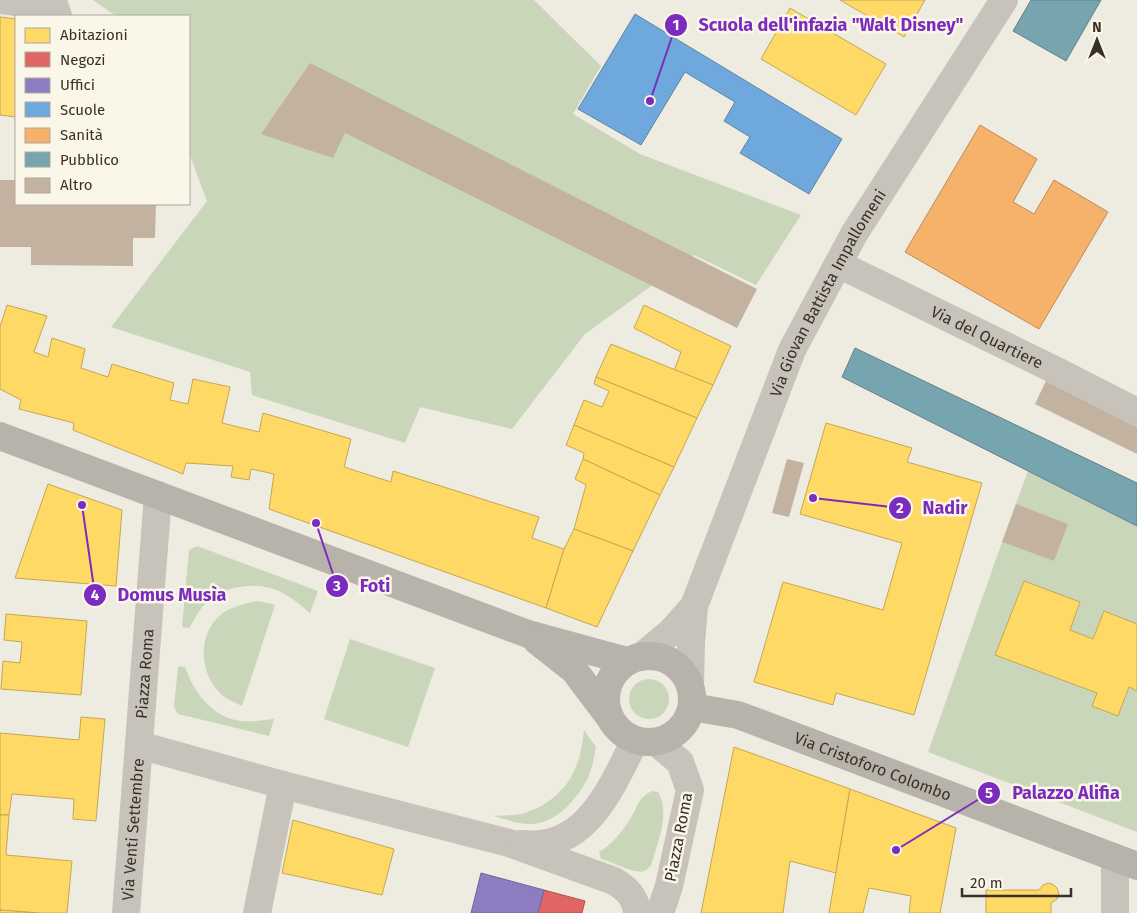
<svg xmlns="http://www.w3.org/2000/svg" width="1137" height="913" viewBox="0 0 1137 913" font-family="'Fira Sans',sans-serif">
  <rect width="100%" height="100%" fill="#eeebe1"/>
  <g fill="#cad6b9">
    <path d="M93,0H534L601,66L573,114L640,154L801,215L756,285L694,255L585,334L512,429L420,407L405,443L252,395L250,372L111,327L207,201L189,153V16H116Z"/>
    <path d="M1028,471L1137,526V832L928,752L1002,542Z"/>
    <path d="M197,546L318,591L310,613C301,605 292,598 281,592C259,581 226,585 207,602C199,609 195,619 189,628L182,627L189,550Z"/>
    <path d="M258,601L275,605L242,706C234,702 224,698 219,692C200,672 198,639 217,618C227,607 244,604 258,601Z"/>
    <path d="M350,639L435,668L408,747L324,719Z"/>
    <path d="M178,666L185,667C194,693 213,718 242,721C252,722 264,720 274,719L269,736L178,714L174,707Z"/>
    <circle cx="649" cy="699" r="20"/>
    <path d="M584,730L596,747C594,758 592,770 587,780C576,800 556,823 532,824C520,825 505,819 494,816C504,815 516,816 525,813C565,799 581,770 584,730Z"/>
    <path d="M652,791L658,792C671,814 657,843 651,866C650,866 646,871 644,871C636,875 611,861 601,859L599,852C611,845 621,833 629,821C638,808 636,799 652,791Z"/>
  </g>
  <g fill="#ffd966" stroke="#c4a753">
    <path d="M840,0H925L904,37Z"/>
    <path d="M790,8L886,64L856,115L761,59Z"/>
    <path d="M0,17L16,19V117L0,115Z"/>
    <path d="M7,305L47,316L34,352L48,357L52,338L85,349L81,368L108,377L112,364L174,383L170,400L188,404L193,379L230,387L222,423L259,432L263,413L351,439L344,467L391,482L393,471L539,517L532,538L564,549L546,608L269,509L274,474L251,469L249,480L231,477L233,466L186,463L183,474L73,430L74,423L19,409L21,400L0,389V327Z"/>
    <path d="M644,305L731,346L713,385L674,371L681,352L634,328Z"/>
    <path d="M611,344L713,385L697,418L596,377Z"/>
    <path d="M596,377L697,418L674,467L574,425L584,400L602,407L609,391L594,384Z"/>
    <path d="M826,423L912,448L907,462L982,483L914,715L836,693L833,705L754,682L783,582L883,610L902,543L800,514Z"/>
    <path d="M574,425L674,467L660,495L583,459L584,453L566,445Z"/>
    <path d="M583,459L660,495L633,551L574,529L586,485L575,479Z"/>
    <path d="M48,484L122,510L116,586L15,578Z"/>
    <path d="M574,529L633,551L597,627L546,608L564,549Z"/>
    <path d="M1024,581L1080,602L1070,630L1093,639L1104,611L1137,624V691L1129,687L1118,716L1092,706L1097,693L995,655Z"/>
    <path d="M6,614L87,621L81,695L1,689L3,661L20,663L22,642L4,640Z"/>
    <path d="M81,717L105,719L96,821L73,819L74,799L12,794L9,815H0V733L79,740Z"/>
    <path d="M734,747L850,789L836,873L790,861L783,913H701Z"/>
    <path d="M850,789L956,828L940,913H909L911,896L869,888L863,913H829Z"/>
    <path d="M0,815H9L6,855L72,861L67,913H38L0,910Z"/>
    <path d="M293,820L394,849L382,895L282,873Z"/>
    <path d="M1049,883L1054,885L1057,888L1059,894L1057,899L1051,903V913H986V890H1039L1043,885Z"/>
    <path d="M0,910L38,913H0Z"/>
  </g>
  <path fill="#e06666" stroke="#ae5653" d="M544,890L585,901L582,913H538Z"/>
  <path fill="#8e7cc3" stroke="#746694" d="M481,873L544,890L538,913H471Z"/>
  <path fill="#6fa8dc" stroke="#5f84a6" d="M635,14L842,139L809,194L740,153L750,137L724,121L735,102L685,72L641,145L578,109Z"/>
  <path fill="#f6b26b" stroke="#bd8b57" d="M980,125L1037,159L1013,202L1034,214L1054,180L1108,212L1039,329L905,252Z"/>
  <g fill="#76a5af" stroke="#648286">
    <path d="M1031,0H1101L1066,61L1013,31Z"/>
    <path d="M855,348L1137,483V526L842,377Z"/>
  </g>
  <g fill="#c4b2a1">
    <path d="M310,63L757,289L737,328L345,133L333,158L261,134Z"/>
    <path d="M0,180H16V204H156L155,238H133V266L31,265V247H0Z"/>
    <path d="M1046,381L1137,427V454L1035,404Z"/>
    <path d="M787,459L804,463L789,517L772,513Z"/>
    <path d="M1016,504L1068,524L1054,561L1002,542Z"/>
  </g>
  <g fill="none" stroke-linecap="round" stroke-linejoin="round">
    <g stroke="#c8c3ba" stroke-width="28">
      <path d="M0,0L55,7L58,16"/>
      <path id="s1" d="M838,264L1057,371L1137,412"/>
      <path d="M257,913L283,785"/>
    </g>
    <g stroke="#c8c3ba" stroke-width="28">
      <path d="M641,657L671,632L694,606"/>
      <path id="s2" d="M690,686L691,643L694,606L792,350L854,234L1004,0"/>
      <path d="M656,742L680,762L690,790L669,886L660,913"/>
      <path d="M139,745L283,785L509,843L614,881C627,889 636,897 637,913"/>
      <path d="M520,844C527,844 534,845 540,844C592,839 614,781 635,741"/>
      <path id="s3" d="M126,913L158,495"/>
      <path d="M1115,913V858"/>
    </g>
    <g stroke="#b8b3aa" stroke-width="28">
      <path d="M0,436L528,634L627,661"/>
      <path d="M537,641L574,670L608,715"/>
      <circle cx="649" cy="699" r="43"/>
      <path id="s4" d="M692,707L738,715L1137,866"/>
    </g>
  </g>
  <g text-anchor="middle" stroke-width="5" stroke-linejoin="round" paint-order="stroke">
    <g font-size="16" fill="#393127" stroke="#fbf7e8">
      <text dy="6" stroke="none"><textPath href="#s2" startOffset="421">Via Giovan Battista Impallomeni</textPath></text>
      <text dy="6" stroke="none"><textPath href="#s1" startOffset="166">Via del Quartiere</textPath></text>
      <text dy="6" stroke="none"><textPath href="#s3" startOffset="240">Piazza Roma</textPath></text>
      <text dy="6" stroke="none"><textPath href="#s4" startOffset="191">Via Cristoforo Colombo</textPath></text>
      <text dy="6" stroke="none"><textPath href="#s3" startOffset="84">Via Venti Settembre</textPath></text>
      <text transform="translate(678 837) rotate(-79)" y="6">Piazza Roma</text>
    </g>
  </g>
  <path fill="none" stroke="#7b2cbf" stroke-width="2" d="M650 101L676 25M813 498L900 508M316 523L337 586M82 505L95 595M896 850L989 793"/>
  <g fill="#7b2cbf" stroke="#fbf7e8" stroke-width="2">
    <circle cx="650" cy="101" r="5"/>
    <circle cx="813" cy="498" r="5"/>
    <circle cx="316" cy="523" r="5"/>
    <circle cx="82" cy="505" r="5"/>
    <circle cx="896" cy="850" r="5"/>
    <circle cx="676" cy="25" r="12"/>
    <circle cx="900" cy="508" r="12"/>
    <circle cx="337" cy="586" r="12"/>
    <circle cx="95" cy="595" r="12"/>
    <circle cx="989" cy="793" r="12"/>
  </g>
  <g font-size="15" text-anchor="middle" font-weight="bold" fill="#fff">
    <text x="676" y="30">1</text>
    <text x="900" y="513">2</text>
    <text x="337" y="591">3</text>
    <text x="95" y="600">4</text>
    <text x="989" y="798">5</text>
  </g>
  <g font-size="18" text-anchor="middle" font-weight="bold" fill="#7b2cbf" stroke="#fbf7e8" stroke-width="5" stroke-linejoin="round" paint-order="stroke">
    <text x="831" y="31">Scuola dell'infazia "Walt Disney"</text>
    <text x="945" y="514">Nadir</text>
    <text x="375" y="592">Foti</text>
    <text x="172" y="601">Domus Musìa</text>
    <text x="1066" y="799">Palazzo Alifia</text>
  </g>
  <rect x="15" y="15" width="175" height="190" fill="#fbf7e8" stroke="#ada89b"/>
  <rect x="25" y="28" width="25" height="15" fill="#ffd966" stroke="#ada89b"/>
  <text x="60" y="40" font-size="15" fill="#393127">Abitazioni</text>
  <rect x="25" y="52" width="25" height="15" fill="#e06666" stroke="#ada89b"/>
  <text x="60" y="65" font-size="15" fill="#393127">Negozi</text>
  <rect x="25" y="78" width="25" height="15" fill="#8e7cc3" stroke="#ada89b"/>
  <text x="60" y="90" font-size="15" fill="#393127">Uffici</text>
  <rect x="25" y="102" width="25" height="15" fill="#6fa8dc" stroke="#ada89b"/>
  <text x="60" y="115" font-size="15" fill="#393127">Scuole</text>
  <rect x="25" y="128" width="25" height="15" fill="#f6b26b" stroke="#ada89b"/>
  <text x="60" y="140" font-size="15" fill="#393127">Sanità</text>
  <rect x="25" y="152" width="25" height="15" fill="#76a5af" stroke="#ada89b"/>
  <text x="60" y="165" font-size="15" fill="#393127">Pubblico</text>
  <rect x="25" y="178" width="25" height="15" fill="#c4b2a1" stroke="#ada89b"/>
  <text x="60" y="190" font-size="15" fill="#393127">Altro</text>
  <g transform="translate(1097 40)" stroke="#fbf7e8" stroke-width="4" paint-order="stroke">
  <path d="M0-4L9 19L0 12L-9 19Z" fill="#393127"/>
  <text y="-8" font-size="14" font-weight="bold" text-anchor="middle" fill="#393127">N</text>
  </g>
  <path d="M962 888v8h109v-8" fill="none" stroke="#393127" stroke-width="2.5"/>
  <text x="970" y="888" font-size="15" fill="#393127" stroke="#fbf7e8" stroke-width="4" paint-order="stroke">20 m</text>
</svg>
